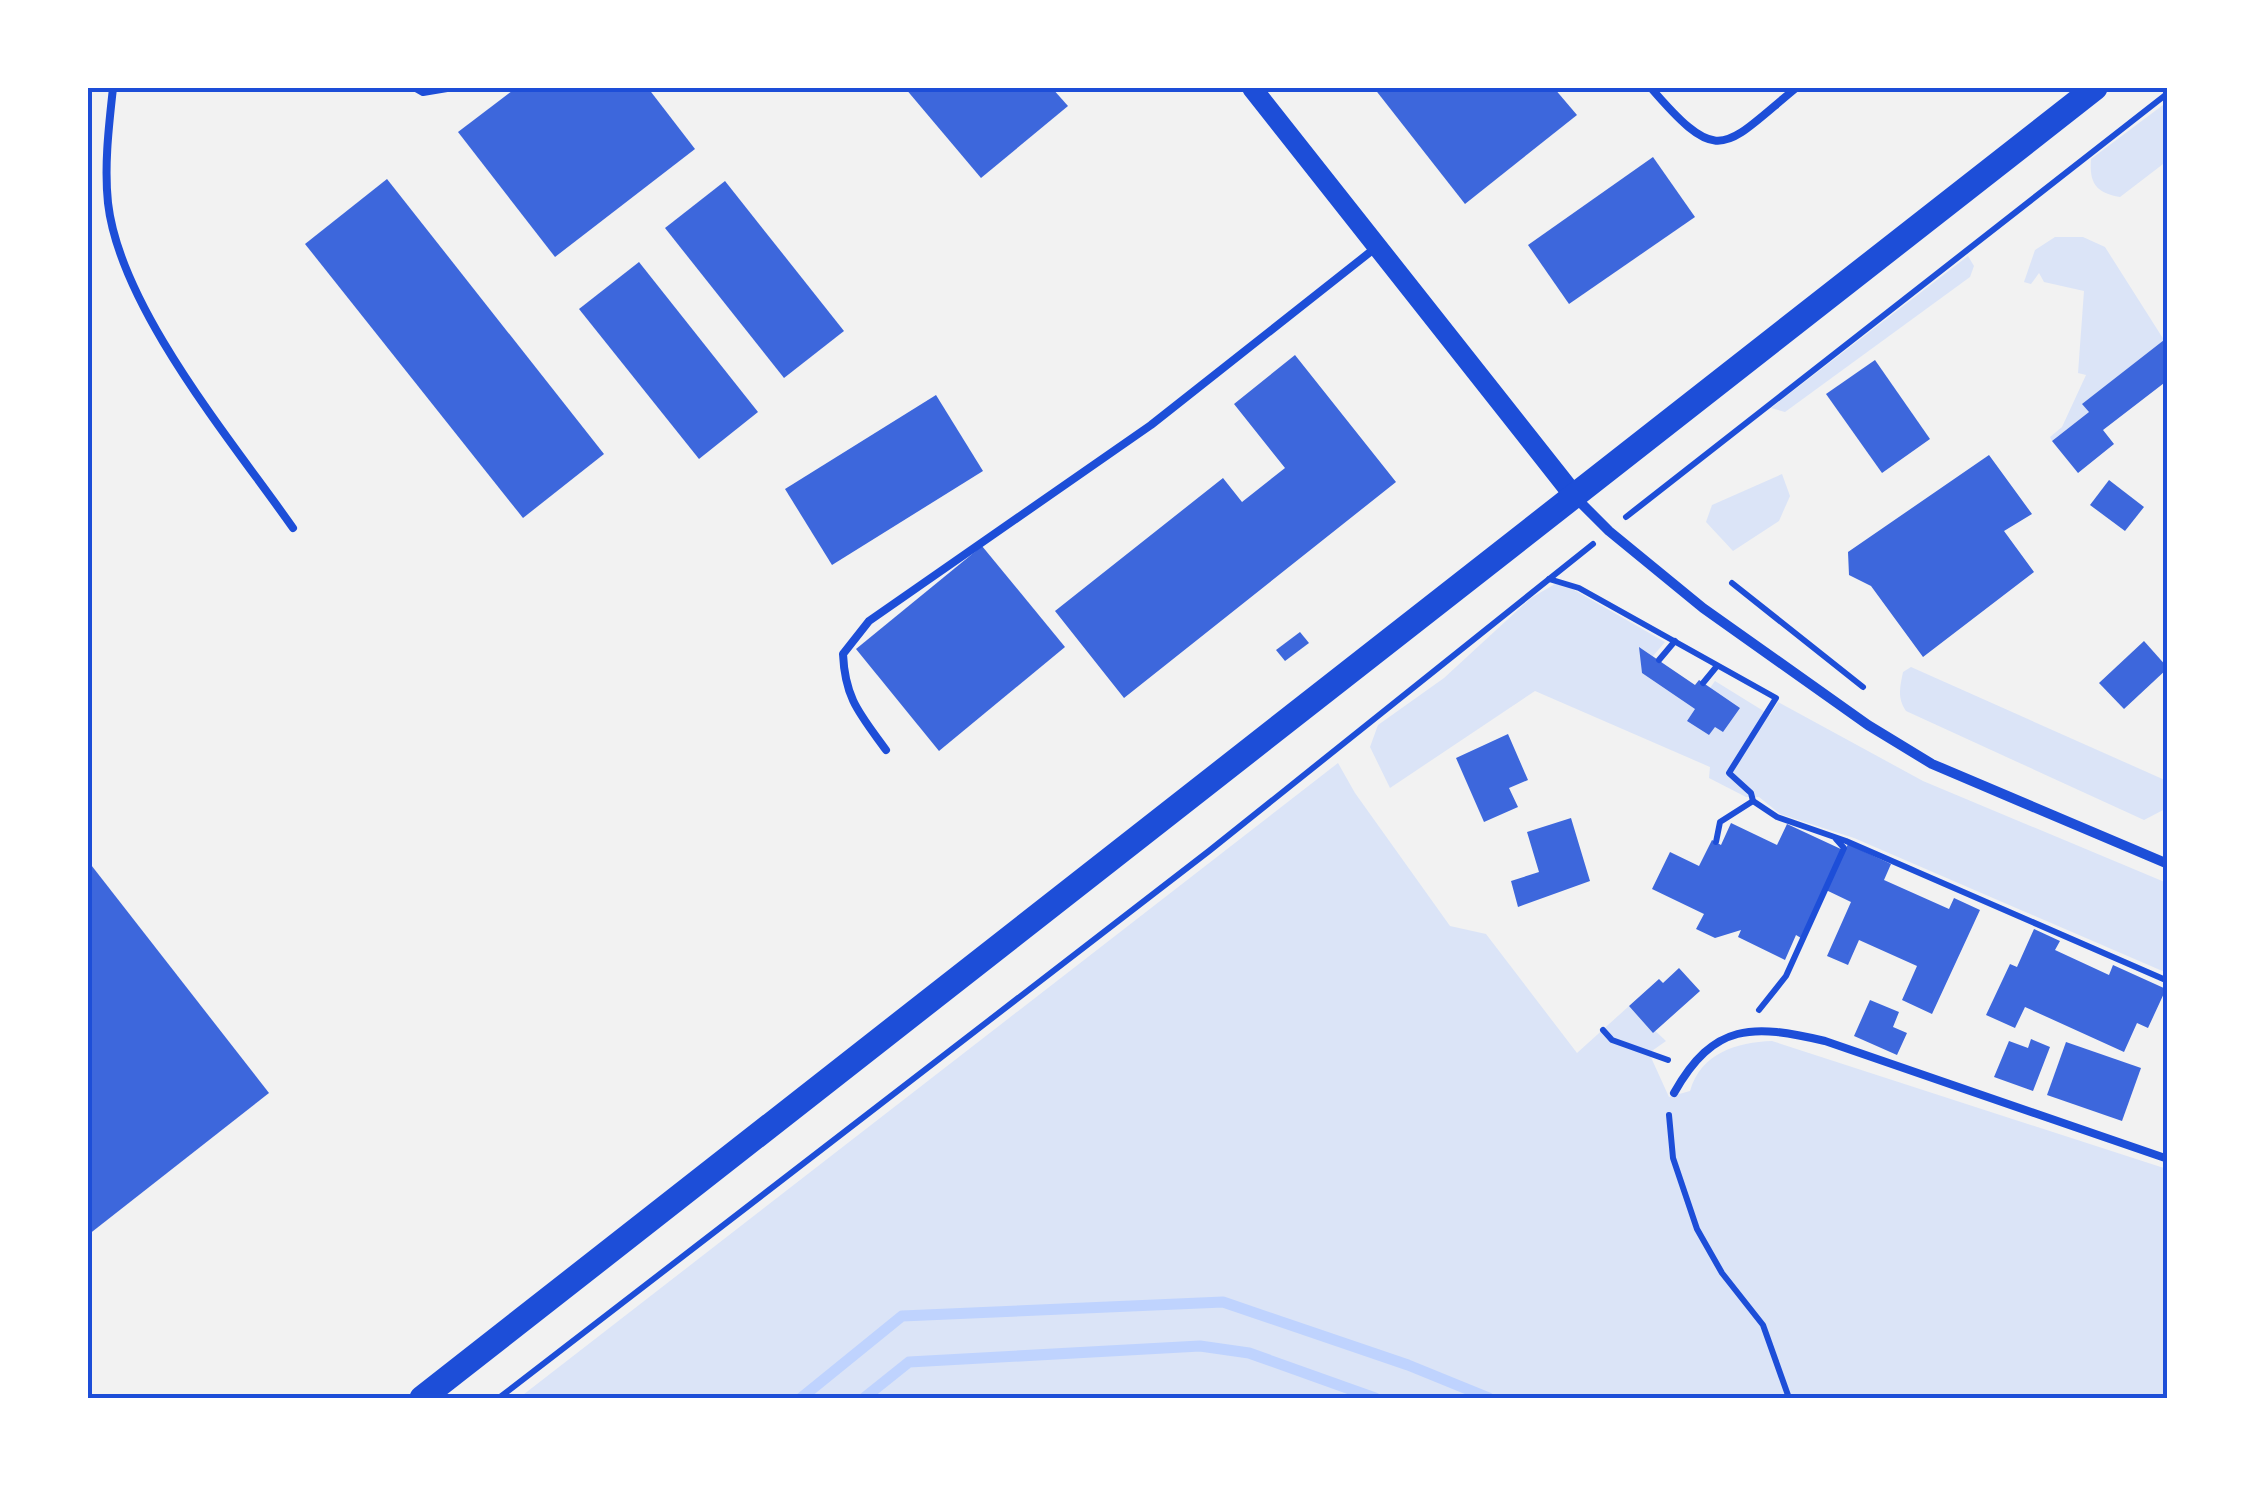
<svg xmlns="http://www.w3.org/2000/svg" width="2255" height="1486" viewBox="0 0 2255 1486" font-family="'Nunito Sans',sans-serif">
  <rect width="100%" height="100%" fill="#f2f2f2"/>
  <g fill="#dbe4f7">
    <path d="M2167,102V161L2120,197C2096,193 2089,183 2091,159Z"/>
    <path d="M2055,237H2083L2105,247L2164,340L2083,404L2089,412L2052,441L2050,437L2062,427L2086,375L2078,373L2084,291L2044,282L2039,273L2031,284L2024,282L2035,250Z"/>
    <path d="M1968,256L1974,266L1970,277L1785,412L1771,408Z"/>
    <path d="M1782,474L1790,496L1779,521L1733,551L1706,522L1712,505Z"/>
    <path d="M1555,584L1567,586L1665,642L1653,656L1640,648L1642,673L1695,709L1687,721L1709,735L1715,727L1710,688L1715,681L1770,715L1778,702L1923,781L2167,883V973L1854,838L1780,814L1759,797H1746L1709,778L1710,767L1535,691L1390,788L1370,747L1378,725L1444,678L1531,598Z"/>
    <path d="M1911,667L2167,781V808L2144,820L1906,711C1897,698 1900,687 1903,672Z"/>
    <path d="M1338,763L1355,793L1450,926L1486,934L1577,1053L1629,1006L1666,1041L1649,1053L1669,1097L1690,1091C1701,1053 1737,1042 1772,1041L2167,1169V1398H519Z"/>
  </g>
  <g fill="none" stroke-linecap="round" stroke-linejoin="round">
    <g stroke="#bfd3fe" stroke-width="11">
      <path d="M801,1398L902,1316L1223,1302L1408,1365L1489,1398"/>
      <path d="M864,1398L909,1362L1200,1346L1249,1353L1375,1398"/>
    </g>
  </g>
  <g fill="#3d67dc">
    <path d="M516,88H648L695,149L555,257L458,132Z"/>
    <path d="M905,88H1052L1068,106L981,178Z"/>
    <path d="M1374,88H1554L1577,115L1465,204Z"/>
    <path d="M1653,157L1695,217L1569,304L1528,245Z"/>
    <path d="M387,179L604,454L523,518L305,244Z"/>
    <path d="M725,181L844,331L784,378L665,228Z"/>
    <path d="M639,262L758,412L699,459L579,309Z"/>
    <path d="M2164,340L2168,380L2103,430L2114,444L2078,473L2052,441L2089,412L2082,404Z"/>
    <path d="M1295,355L1396,482L1124,698L1055,611L1223,478L1242,502L1285,468L1234,404Z"/>
    <path d="M1875,360L1930,439L1882,473L1826,394Z"/>
    <path d="M936,395L983,471L832,565L785,489Z"/>
    <path d="M1989,455L2032,514L2004,531L2034,572L1923,657L1871,586L1849,575L1848,552Z"/>
    <path d="M2109,480L2144,507L2125,531L2090,505Z"/>
    <path d="M982,546L1065,647L939,751L856,649Z"/>
    <path d="M1300,632L1309,643L1285,661L1276,650Z"/>
    <path d="M2144,641L2168,668L2124,709L2099,683Z"/>
    <path d="M1639,647L1695,685L1699,680L1740,708L1723,732L1715,727L1709,735L1687,721L1695,709L1642,673Z"/>
    <path d="M1508,734L1528,780L1509,788L1518,807L1484,822L1456,758Z"/>
    <path d="M1571,818L1590,881L1518,907L1511,881L1539,872L1527,832Z"/>
    <path d="M1731,823L1777,845L1787,824L1843,850L1801,938L1796,935L1785,960L1738,937L1741,930L1715,938L1696,929L1704,914L1652,889L1670,852L1699,866L1712,840L1721,845Z"/>
    <path d="M1848,844L1891,864L1884,880L1949,909L1954,898L1980,910L1932,1014L1902,1000L1917,966L1859,940L1848,965L1827,956L1851,902L1826,890Z"/>
    <path d="M88,861L269,1093L88,1235Z"/>
    <path d="M2034,929L2060,941L2055,950L2109,975L2113,965L2166,989L2148,1028L2137,1023L2124,1052L2025,1007L2015,1028L1986,1015L2010,964L2017,967Z"/>
    <path d="M1679,968L1700,991L1653,1033L1629,1006L1659,979L1663,983Z"/>
    <path d="M1870,1000L1899,1012L1893,1027L1907,1033L1897,1055L1854,1036Z"/>
    <path d="M2031,1039L2050,1047L2033,1091L1994,1077L2009,1041L2028,1048Z"/>
    <path d="M2066,1042L2141,1068L2122,1121L2047,1095Z"/>
  </g>
  <g fill="none" stroke-linecap="round" stroke-linejoin="round">
    <g stroke="#1d4ed8" stroke-width="6">
      <path d="M1626,517L2168,93"/>
      <path d="M1549,579L1579,588L1776,698L1729,773L1751,793L1753,801L1777,817L1846,841L2168,981"/>
      <path d="M1732,583L1863,687"/>
      <path d="M1659,660L1675,641"/>
      <path d="M1703,683L1717,666"/>
      <path d="M1716,842L1720,822L1753,801"/>
      <path d="M1759,1010L1786,976L1844,848L1836,839"/>
      <path d="M1603,1030L1612,1040L1668,1060"/>
      <path d="M1669,1115L1673,1158L1697,1229L1722,1273L1763,1325L1789,1398"/>
      <path d="M499,1398L1209,851L1593,544"/>
    </g>
    <g stroke="#1d4ed8" stroke-width="8">
      <path d="M113,88C109,125 104,165 108,203C120,308 232,441 293,528"/>
      <path d="M416,88L423,92L447,88"/>
      <path d="M1651,88C1720,168 1723,148 1796,88"/>
      <path d="M886,750C860,714 845,699 843,654L869,621L1151,425L1374,249"/>
      <path d="M1674,1093C1714,1022 1753,1024 1825,1041L2168,1159"/>
    </g>
    <path stroke="#1d4ed8" stroke-width="10" d="M1575,497L1609,531L1703,608L1868,725L1932,764L2168,864"/>
    <path stroke="#1d4ed8" stroke-width="20" d="M1252,88L1575,497"/>
    <path stroke="#1d4ed8" stroke-width="25" d="M422,1398L2095,88"/>
  </g>
  <rect width="2255" height="1486" fill="none" stroke="#ffffff" stroke-width="180"/>
  <rect x="90" y="90" width="2075" height="1306" fill="none" stroke="#1d4ed8" stroke-width="4"/>
</svg>
